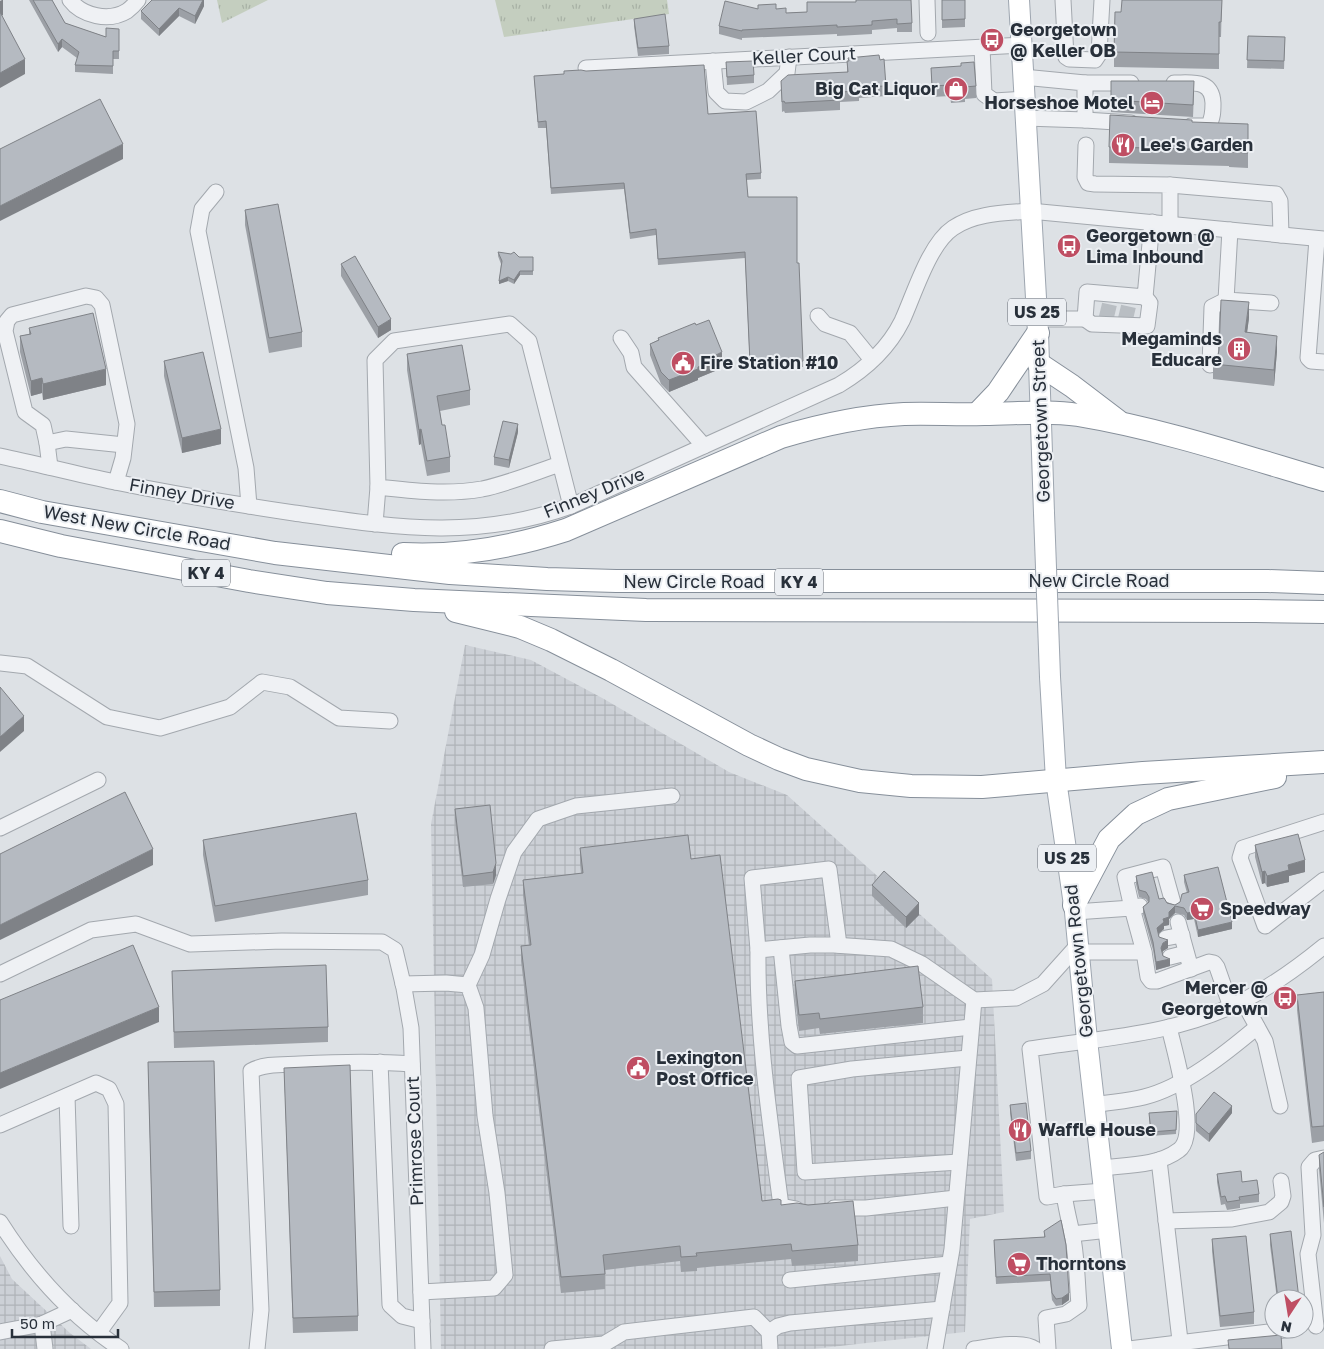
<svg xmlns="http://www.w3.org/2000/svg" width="1324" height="1349" viewBox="0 0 1324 1349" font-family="'Golos Text',sans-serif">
  <defs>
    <pattern id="industrial-grid" width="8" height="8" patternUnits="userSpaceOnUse" patternTransform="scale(1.25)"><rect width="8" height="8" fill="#ccd0d6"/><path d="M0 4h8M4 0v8" fill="none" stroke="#afb3b8"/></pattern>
    <pattern id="grass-tufts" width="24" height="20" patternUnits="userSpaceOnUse" patternTransform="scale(1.25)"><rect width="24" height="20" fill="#c4cebf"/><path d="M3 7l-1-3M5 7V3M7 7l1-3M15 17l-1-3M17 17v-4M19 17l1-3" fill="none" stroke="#a8b1a5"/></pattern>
  </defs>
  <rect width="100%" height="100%" fill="#dde1e5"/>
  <g fill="url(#industrial-grid)">
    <path d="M465,645L531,660L604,699L729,772L787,795L992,979L1004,1212L970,1219L965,1332L813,1349H441L431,824Z"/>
    <path d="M0,1256L12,1279L70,1333L91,1349H0Z"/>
  </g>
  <g fill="url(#grass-tufts)">
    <path d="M217,0H268L222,23Z"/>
    <path d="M495,0H667L669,14L504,37Z"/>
  </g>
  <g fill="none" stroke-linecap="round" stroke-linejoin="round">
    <g stroke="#b9bec3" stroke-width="15" stroke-dasharray="15 8" stroke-linecap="butt">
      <path d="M1106,319L1110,302"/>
      <path d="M1125,321L1129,304"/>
    </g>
    <g stroke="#a3a8ae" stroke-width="17">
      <g id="minor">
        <path d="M70,0C82,16 109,22 127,11C131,8 135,4 138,0"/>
        <path d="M927,0L928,33"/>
        <path d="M1063,0L1066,57L1069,59L1095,60L1099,54L1102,0"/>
        <path d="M982,47L984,94L994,101L1024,99"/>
        <path d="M713,61L716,92L725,101L746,102L768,91L787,73L789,57"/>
        <path d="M586,68L1021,45"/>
        <path d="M1023,77L1085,83V120L1025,118"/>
        <path d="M1085,83H1131"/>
        <path d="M1174,83C1192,83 1212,79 1213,103C1213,111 1213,119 1208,126H1191"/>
        <path d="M1085,120L1131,123"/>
        <path d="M1086,145L1085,177L1088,183L1095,184L1170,185V224"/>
        <path d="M1170,185L1276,194L1280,201L1281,235"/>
        <path d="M216,192L202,209L198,231L246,468L249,506"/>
        <path d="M1230,230L1226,300L1271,303"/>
        <path d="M1317,239L1308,358L1311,361L1324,362"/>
        <path d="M818,316L825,324L850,333L872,360"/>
        <path d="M1037,319H1085L1087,292L1145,297L1152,222"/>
        <path d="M1085,319L1092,324L1147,326L1150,303L1145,297"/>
        <path d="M621,338L631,353L634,367L704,446"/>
        <path d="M1210,365L1212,307L1226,300"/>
        <path d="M47,443L66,439L124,445"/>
        <path d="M0,456C38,464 76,474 115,482C174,494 234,504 294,513C393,527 474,541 571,506L839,385C866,369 888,349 902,321C914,295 929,244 953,228C975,213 1004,213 1030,211L1324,239"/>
        <path d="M560,464C536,472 507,484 482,489C448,495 413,491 378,487L375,360L394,341L510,324L529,341L571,506"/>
        <path d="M50,467L47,443L43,425L25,412L5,331L7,321L12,315L86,296L96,298L102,305L127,424L123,458L116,482"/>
        <path d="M375,524L378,487"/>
        <path d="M0,663L27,666L107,717L160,728L230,707L262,682L290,687L339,718L390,721"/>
        <path d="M1324,822L1243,848L1240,858L1265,926L1324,880"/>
        <path d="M0,828L98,780"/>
        <path d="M1140,906L1132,908L1125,877L1163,867L1173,903"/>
        <path d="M1075,912L1132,908L1144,952"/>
        <path d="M1178,922L1191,969"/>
        <path d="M1166,938L1182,935"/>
        <path d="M781,948L789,1026L792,1042L797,1046L971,1027"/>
        <path d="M758,950L752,878L829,869L839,945"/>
        <path d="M1078,952H1144L1148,977L1151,981H1157L1209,962L1214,963L1217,967L1231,1007"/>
        <path d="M1170,957L1186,953"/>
        <path d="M0,974L91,930L136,924L190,944L282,941L382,942L395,950L404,988L411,1028L423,1349"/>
        <path d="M403,984L446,983L468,985L476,1008L485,1116L497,1193L505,1275L494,1288L421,1292"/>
        <path d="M468,985L482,955L498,899L514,852L538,819L576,806L672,796"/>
        <path d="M1243,1001L1265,1041L1280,1106"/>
        <path d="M380,1062L390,1305L402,1316L422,1321"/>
        <path d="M67,1096L71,1226"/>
        <path d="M1094,1105C1111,1102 1128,1101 1144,1097C1184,1087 1226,1053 1257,1027"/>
        <path d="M0,1125L96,1083L109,1089L116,1104L120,1303L99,1332"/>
        <path d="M1159,1160L1181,1349"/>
        <path d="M959,1162L805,1172L799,1078L852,1069L968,1058"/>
        <path d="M1101,1168C1127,1165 1158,1166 1179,1150C1200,1135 1174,1050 1169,1027"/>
        <path d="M1064,1194L1104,1191"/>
        <path d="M834,1208H866L956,1198"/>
        <path d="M796,1209L781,1206C770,1121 757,1036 758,950L810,945H834L891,949L922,964L974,1000L1016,998L1043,984L1078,945"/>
        <path d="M1166,1221L1232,1219L1269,1212L1281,1202L1283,1196L1281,1181"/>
        <path d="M0,1222C31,1271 72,1317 121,1349"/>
        <path d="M1072,1234L1109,1230"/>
        <path d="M790,1280L949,1264"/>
        <path d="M42,1324L45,1349"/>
        <path d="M1316,1326L1308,1254L1313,1235L1309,1167L1315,1160L1324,1158"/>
        <path d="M0,1332L42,1324L72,1310"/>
        <path d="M769,1332L778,1326L790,1323L942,1309"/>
        <path d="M257,1349L261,1310L251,1071C265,1063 284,1065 300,1064C338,1062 375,1061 412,1064"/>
        <path d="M552,1349L604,1344L624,1332L754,1317L769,1332L770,1349"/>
        <path d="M935,1349L952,1249L974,1000"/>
        <path d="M974,1349C989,1347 1022,1340 1035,1349"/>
        <path d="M1048,1349L1046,1318L1066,1314L1079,1305C1077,1282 1077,1256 1072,1233C1069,1220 1066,1208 1064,1194L1047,1197L1030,1049C1099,1038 1174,1035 1238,1003C1270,988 1297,968 1324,946"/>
        <path d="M1129,1349L1293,1329"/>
      </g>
    </g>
    <g stroke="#9ea6b0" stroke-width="22">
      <g id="major">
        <path d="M1019,0L1038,333L1044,513"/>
        <path d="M1050,677L1056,780L1075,912L1087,1040L1122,1349"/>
      </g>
    </g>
    <g stroke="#868f9a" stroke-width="24">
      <g id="highway">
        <path d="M1039,364L1072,386L1118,421"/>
        <path d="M977,414L998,392L1038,333"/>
        <path d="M0,501L42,512L275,553L450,573L547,579L616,581H1268L1324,583"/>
        <path d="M0,531L61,546L249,581L327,593L414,600L646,610L1255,611L1324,612"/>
        <path d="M403,554C459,557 513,547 566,530L781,437C821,425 862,416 904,414C931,413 957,415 984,414C1015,414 1048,410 1078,415C1162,429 1243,456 1324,480"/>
        <path d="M456,611L520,627L551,640L611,670L749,745L779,759L806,769L860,781L911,786L982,787L1143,773L1324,762"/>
        <path d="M1074,905L1109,839L1136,814L1168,799L1275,777"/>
      </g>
    </g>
    <use href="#minor" stroke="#eff1f4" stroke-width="15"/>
    <use href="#major" stroke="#fff" stroke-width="20"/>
    <use href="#highway" stroke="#fff" stroke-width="22"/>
    <g stroke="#9ea6b0" stroke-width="22" stroke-linecap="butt">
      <path id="major-bridge" d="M1044,513L1050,677"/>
    </g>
    <use href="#major-bridge" stroke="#fff" stroke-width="20"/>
  </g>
  <g fill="#9ca0a6">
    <path d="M29,0H52L65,23L106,37L119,29V59H113V74L75,72V65L77,58L62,47L58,52Z"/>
    <path d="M204,0V6L195,24L179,16L159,36L141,19V11Z"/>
    <path d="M942,0H965V27L942,28Z"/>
    <path d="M1222,0L1221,37H1219V69L1114,67V52L1121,12Z"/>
    <path d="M807,2H855L912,23V32H897V28L872,30V34L837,36V34L742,38V40L719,34V26L758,9H776L786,13L807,12Z"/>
    <path d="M634,19L669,46V54L638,56L634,26Z"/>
    <path d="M1248,36L1285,37L1284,69L1247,68Z"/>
    <path d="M880,60L886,86V96L859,98V101L840,102V110L785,113L784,111L782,112L781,81L847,72V61Z"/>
    <path d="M726,62L754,75V83L727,85Z"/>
    <path d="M931,68L976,86V98L965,99V102L951,103L950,96L932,97Z"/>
    <path d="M534,76L708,114L761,173V179L746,180L748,197L797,263L803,367L750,369L745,258L658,265L656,235L630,239L624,189L551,194L546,128H538Z"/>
    <path d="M1194,92L1193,117L1111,112V100Z"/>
    <path d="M1192,122L1248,139V168L1229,167V166L1109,163V147Z"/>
    <path d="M245,210L302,332V347L269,353L245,225Z"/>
    <path d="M498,252L519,257H533V275H520L514,284L508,281L499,284L501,264L498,256Z"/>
    <path d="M341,264L391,330L378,338L341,276Z"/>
    <path d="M1249,318L1247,332L1277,351L1274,386L1213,379V364L1218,355Z"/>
    <path d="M29,328L106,385L43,400L42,393L31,396L20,352V336L29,334Z"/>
    <path d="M658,338L722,364L715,367V371L698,378V380L669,392L661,384L650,355V344L658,340Z"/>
    <path d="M407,354L470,390V405L440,411L442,425L450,457V472L427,476L421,444L419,445L407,370Z"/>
    <path d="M164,361L221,444L182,453L164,376Z"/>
    <path d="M518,432L509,468L494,465V457Z"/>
    <path d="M455,809L496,875L493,884L463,887L455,820Z"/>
    <path d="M203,840L368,880V895L215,922L203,855Z"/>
    <path d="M1255,845L1305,872L1289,876V882L1267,887L1265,883L1262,884L1255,857Z"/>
    <path d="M580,848L691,859L762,1201L781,1205L858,1245V1261L792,1266L791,1259L697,1268V1271L681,1272L680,1261L605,1270V1289L561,1293L521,961V946H529L523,895V880L581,873L580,863Z"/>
    <path d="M1184,875L1232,929L1198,937L1194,919L1187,920L1184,915L1175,913L1169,919V925L1164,926V929L1158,934L1159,937L1168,948L1163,951L1162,953L1163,956L1170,966L1156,970L1153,950L1143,914V907L1148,902L1146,899L1139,897L1136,884V876L1159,899L1175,905L1180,902L1187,893L1184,882Z"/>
    <path d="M872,885L919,915L906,928L872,896Z"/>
    <path d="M172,971L328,1027V1042L174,1048Z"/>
    <path d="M795,981L923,1007V1023L820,1034L819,1028L799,1031L795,996Z"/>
    <path d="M1324,992V1141L1312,1143L1297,1010V995Z"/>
    <path d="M148,1062L220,1290V1306L154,1307Z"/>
    <path d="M284,1068L358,1316V1331L293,1333Z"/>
    <path d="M1010,1105L1031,1151V1159L1016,1161L1010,1113Z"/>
    <path d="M1177,1111L1176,1134L1151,1136L1149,1117Z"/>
    <path d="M1232,1113L1209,1142L1196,1131V1114Z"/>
    <path d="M1324,1152V1223L1319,1170V1155Z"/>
    <path d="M1217,1174L1242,1182L1259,1194V1202L1240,1204V1208L1227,1210L1225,1204L1221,1205L1217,1182Z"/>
    <path d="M1044,1231L1069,1300L1062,1305L1056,1306L1052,1300L1050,1281L996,1284L994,1240L1044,1237Z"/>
    <path d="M1270,1234L1299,1299H1277L1270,1245Z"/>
    <path d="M1212,1239L1254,1312V1324L1220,1327L1212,1251Z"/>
  </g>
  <g fill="#7f8287">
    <path d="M2,0H3V15L0,17V1Z"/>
    <path d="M201,0H204V6L195,24V16Z"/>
    <path d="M179,8V16L159,36V29Z"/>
    <path d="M62,39V47L58,52V44Z"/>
    <path d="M25,59V74L0,88V73Z"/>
    <path d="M123,144V159L0,221V206Z"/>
    <path d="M520,271V275L514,284V280Z"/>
    <path d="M508,277V281L499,284V281Z"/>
    <path d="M1249,302V318L1245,348V332Z"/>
    <path d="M391,319V330L378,338V327Z"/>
    <path d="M1277,336V351L1274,386V370Z"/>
    <path d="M722,352V364L715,367V371L698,378V380L669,392V380L698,367L714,356Z"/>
    <path d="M106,369V385L43,400V384Z"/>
    <path d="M42,378V393L31,396V381Z"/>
    <path d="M518,424V432L509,468V460Z"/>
    <path d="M221,429V444L182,453V438Z"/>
    <path d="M421,429V444L419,445V430Z"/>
    <path d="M24,716V731L0,752V737Z"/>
    <path d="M153,849V865L0,940V925Z"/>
    <path d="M1305,860V872L1289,876V882L1267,887V876L1288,865Z"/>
    <path d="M496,863V875L493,884V872Z"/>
    <path d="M1265,871V883L1262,884V872Z"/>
    <path d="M919,903V915L906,928V917Z"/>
    <path d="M1175,906V913L1169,919V912Z"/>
    <path d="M1194,912V919L1187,920V913Z"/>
    <path d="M1169,917V925L1164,926V929L1157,935V928L1163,919Z"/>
    <path d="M1232,922V929L1198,937V930Z"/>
    <path d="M1168,940V948L1163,951L1161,955V948L1163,943Z"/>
    <path d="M1170,959V966L1156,970V962Z"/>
    <path d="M159,1007V1022L0,1089V1073Z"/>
    <path d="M1232,1106V1113L1209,1142V1134Z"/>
    <path d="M1069,1293V1300L1062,1305V1298Z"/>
  </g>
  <g fill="#b5bac1" stroke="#7f8287">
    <path d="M33,0H52L65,23L106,37V28L119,29V51H113V66L75,65L79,52L62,39L58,44Z"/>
    <path d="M152,0H203L195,16L179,8L159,29L141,11Z"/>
    <path d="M856,0H911L912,23L897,24V19L872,21V25L837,27V25L742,30V31L719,26L725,1L758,9V5L776,4V9L786,8V13L807,12V2H856Z"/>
    <path d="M942,0H965V19L942,20Z"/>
    <path d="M1122,0H1222L1221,22H1219V54L1114,52L1115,12H1121Z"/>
    <path d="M0,12L25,59L0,73Z"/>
    <path d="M665,14L669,46L638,48L634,19Z"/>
    <path d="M1248,36L1285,37L1284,61L1247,60Z"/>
    <path d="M879,55L880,60L884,59L886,86L858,87L859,91L840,92V100L785,103L784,101L782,102L781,81L788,75L848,72L847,61H849L848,58Z"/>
    <path d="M753,61L754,75L727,77L726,62Z"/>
    <path d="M974,62L976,86L965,87V90L951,91L950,85L932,86L931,68L961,66V63Z"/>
    <path d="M704,65L708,114L756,111L761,173L746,174L748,197H797V263H799L803,361L750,363L745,252L658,259L656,229L630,233L624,183L551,188L546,121L538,122L534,76L564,74V71L581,70L586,71Z"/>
    <path d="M1111,81H1194L1193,105L1111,100Z"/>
    <path d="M100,99L123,144L0,206V149Z"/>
    <path d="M1110,115L1192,120V122L1248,124V153L1229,152V150L1109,147Z"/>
    <path d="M278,204L302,332L269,338L245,210Z"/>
    <path d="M498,252L511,254L514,252L519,257H533V271H520L514,280L508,277L499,281L502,261Z"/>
    <path d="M355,256L391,319L378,327L341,264Z"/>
    <path d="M1221,300L1249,302L1245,332L1277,336L1274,370L1213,364L1214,358L1218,355L1219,350Z"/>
    <path d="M93,313L106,369L43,384L42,378L31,381L20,336L31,334L29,328Z"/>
    <path d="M709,320L722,352L714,356L715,360L698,367V369L669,380L661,372L650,344L659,340L658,338L695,323L696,325Z"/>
    <path d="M462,345L470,390L437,396L442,425H445L450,457L427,461L421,429L419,430L407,354Z"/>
    <path d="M203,352L221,429L182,438L164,361Z"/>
    <path d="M503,421L518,424L509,460L494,457Z"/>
    <path d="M0,687L24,716L0,737Z"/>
    <path d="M125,792L153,849L0,925V854Z"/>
    <path d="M490,805L496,863L493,872L463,876L455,809Z"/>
    <path d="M356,813L368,880L215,906L203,840Z"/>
    <path d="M1298,834L1305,860L1288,865L1289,870L1267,876L1265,871L1262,872L1255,845Z"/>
    <path d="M688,835L691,859L720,855L762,1201L778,1199L781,1200V1205L797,1203L808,1205L853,1201L858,1245L792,1251L791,1244L696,1253L697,1256L681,1257L680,1246L603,1255L605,1274L561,1277L521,946L531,945L523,880L583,873L580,848Z"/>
    <path d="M1218,867L1232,922L1198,930L1194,912L1187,913L1184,908L1175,906L1169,912V917L1163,919L1164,922L1157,928L1159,937L1168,940L1163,943L1161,948L1163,956L1170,959L1156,962L1153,942L1143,907L1149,902V897L1146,892L1139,890L1136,876L1152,872L1159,899L1164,898L1167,903L1175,905L1180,902L1182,894L1189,892L1184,875Z"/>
    <path d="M884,871L919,903L906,917L872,885Z"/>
    <path d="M133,945L159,1007L0,1073V1000Z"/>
    <path d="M326,965L328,1027L174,1032L172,971Z"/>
    <path d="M918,966L923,1007L820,1019L819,1013L799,1015L795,981Z"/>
    <path d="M1324,992V1126L1312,1127L1297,995Z"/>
    <path d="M214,1061L220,1290L154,1292L148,1062Z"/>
    <path d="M350,1065L358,1316L293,1318L284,1068Z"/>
    <path d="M1214,1092L1232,1106L1209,1134L1196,1123V1114Z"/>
    <path d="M1026,1103L1031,1151L1016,1153L1010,1105Z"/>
    <path d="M1177,1111L1176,1130L1151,1132L1149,1113Z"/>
    <path d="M1324,1152V1207L1319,1155Z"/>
    <path d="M1241,1171L1242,1182L1257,1180L1259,1194L1239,1197L1240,1200L1227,1202L1225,1196L1221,1197L1217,1174Z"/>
    <path d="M1061,1220L1066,1245L1069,1293L1062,1298L1056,1299L1052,1293L1050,1274L996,1277L994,1240L1045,1237L1044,1231Z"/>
    <path d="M1291,1231L1299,1299H1278L1270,1234Z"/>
    <path d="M1246,1236L1254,1312L1220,1316L1212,1239Z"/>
    <path d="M1281,1335L1282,1349H1229L1228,1340Z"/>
  </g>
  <defs>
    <g id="bus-disc" transform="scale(1.25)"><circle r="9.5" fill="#bf4e63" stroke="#eceff3"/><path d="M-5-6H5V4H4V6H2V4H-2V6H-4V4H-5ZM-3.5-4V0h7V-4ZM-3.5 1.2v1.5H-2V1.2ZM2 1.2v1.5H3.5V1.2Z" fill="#fff"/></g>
    <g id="shop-disc" transform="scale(1.25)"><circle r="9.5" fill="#bf4e63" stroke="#eceff3"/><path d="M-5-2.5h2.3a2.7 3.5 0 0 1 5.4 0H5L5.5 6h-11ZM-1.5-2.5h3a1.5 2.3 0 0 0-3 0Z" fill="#fff"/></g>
    <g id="hotel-disc" transform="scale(1.25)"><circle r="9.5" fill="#bf4e63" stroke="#eceff3"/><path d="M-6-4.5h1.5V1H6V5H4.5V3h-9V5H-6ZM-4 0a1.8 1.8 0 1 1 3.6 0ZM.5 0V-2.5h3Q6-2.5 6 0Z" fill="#fff"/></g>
    <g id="restaurant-disc" transform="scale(1.25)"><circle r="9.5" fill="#bf4e63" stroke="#eceff3"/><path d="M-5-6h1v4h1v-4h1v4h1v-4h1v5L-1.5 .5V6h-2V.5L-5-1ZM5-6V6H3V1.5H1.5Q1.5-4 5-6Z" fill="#fff"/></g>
    <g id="building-disc" transform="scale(1.25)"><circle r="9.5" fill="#bf4e63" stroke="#eceff3"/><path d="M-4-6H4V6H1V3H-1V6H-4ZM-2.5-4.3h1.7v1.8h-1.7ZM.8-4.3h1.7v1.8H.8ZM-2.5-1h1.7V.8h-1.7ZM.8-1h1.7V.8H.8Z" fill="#fff"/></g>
    <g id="civic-disc" transform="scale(1.25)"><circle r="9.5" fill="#bf4e63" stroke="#eceff3"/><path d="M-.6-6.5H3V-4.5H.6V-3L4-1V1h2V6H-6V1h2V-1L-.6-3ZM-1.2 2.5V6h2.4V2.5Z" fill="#fff"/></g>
    <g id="supermarket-disc" transform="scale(1.25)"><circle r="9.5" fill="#bf4e63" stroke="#eceff3"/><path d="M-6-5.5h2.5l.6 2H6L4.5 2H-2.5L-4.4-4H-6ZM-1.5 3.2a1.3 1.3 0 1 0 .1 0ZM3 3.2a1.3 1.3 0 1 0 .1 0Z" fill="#fff"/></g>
  </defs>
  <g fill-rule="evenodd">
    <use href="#bus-disc" x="992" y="40"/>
    <use href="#shop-disc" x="956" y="89"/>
    <use href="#hotel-disc" x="1152" y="103"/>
    <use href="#restaurant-disc" x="1123" y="145"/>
    <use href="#bus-disc" x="1069" y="246"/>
    <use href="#building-disc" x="1239" y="349"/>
    <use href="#civic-disc" x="683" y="363"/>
    <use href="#supermarket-disc" x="1202" y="909"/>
    <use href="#bus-disc" x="1285" y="998"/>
    <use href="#civic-disc" x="638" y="1068"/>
    <use href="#restaurant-disc" x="1020" y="1130"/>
    <use href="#supermarket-disc" x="1019" y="1264"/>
  </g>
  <g text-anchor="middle" stroke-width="4" stroke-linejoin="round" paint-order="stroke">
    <g fill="#eceff3" stroke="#636972" stroke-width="1">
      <rect x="1008" y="298.5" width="58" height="27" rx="4"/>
      <rect x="182" y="559.5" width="48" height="27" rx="4"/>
      <rect x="775" y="568.5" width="48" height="27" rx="4"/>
      <rect x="1038" y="844.5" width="58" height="27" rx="4"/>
    </g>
    <g font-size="16" font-weight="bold" fill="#28303a">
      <text x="1037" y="318">US 25</text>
      <text x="206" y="579">KY 4</text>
      <text x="799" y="588">KY 4</text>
      <text x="1067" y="864">US 25</text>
    </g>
    <g font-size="18" font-weight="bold" fill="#28303a" stroke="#eceff3" text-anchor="start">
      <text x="1010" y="36">Georgetown<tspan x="1010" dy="21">@ Keller OB</tspan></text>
      <text x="938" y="95" text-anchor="end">Big Cat Liquor</text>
      <text x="1134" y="109" text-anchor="end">Horseshoe Motel</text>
      <text x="1140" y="151">Lee's Garden</text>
      <text x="1086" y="242">Georgetown @<tspan x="1086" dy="21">Lima Inbound</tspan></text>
      <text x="1222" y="345" text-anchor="end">Megaminds<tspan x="1222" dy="21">Educare</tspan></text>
      <text x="700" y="369">Fire Station #10</text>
      <text x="1220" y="915">Speedway</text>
      <text x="1268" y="994" text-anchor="end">Mercer @<tspan x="1268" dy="21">Georgetown</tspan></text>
      <text x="656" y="1064">Lexington<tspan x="656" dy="21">Post Office</tspan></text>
      <text x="1038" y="1136">Waffle House</text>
      <text x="1036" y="1270">Thorntons</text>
    </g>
    <g font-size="18" fill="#28303a" stroke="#eceff3">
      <text transform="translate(804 56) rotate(-3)" y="6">Keller Court</text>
      <text transform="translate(1041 421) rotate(-92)" y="6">Georgetown Street</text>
      <text transform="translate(594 493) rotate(-22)" y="6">Finney Drive</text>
      <text transform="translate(182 494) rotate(10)" y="6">Finney Drive</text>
      <text transform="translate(137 528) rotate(10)" y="6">West New Circle Road</text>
      <text x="1099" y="587">New Circle Road</text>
      <text x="694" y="588">New Circle Road</text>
      <text transform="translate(1079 961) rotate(-96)" y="6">Georgetown Road</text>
      <text transform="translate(415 1141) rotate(-92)" y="6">Primrose Court</text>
    </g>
  </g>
  <g transform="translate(1289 1314) rotate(192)"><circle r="24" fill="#eceff3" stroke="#9ea3a9"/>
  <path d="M0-4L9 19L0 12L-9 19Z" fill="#bf4e63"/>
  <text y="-8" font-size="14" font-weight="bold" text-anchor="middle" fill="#28303a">N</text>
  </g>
  <path d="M12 1329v8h106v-8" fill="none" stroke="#28303a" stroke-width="2.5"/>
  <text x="20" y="1329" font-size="15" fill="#28303a" stroke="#eceff3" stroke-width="4" paint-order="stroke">50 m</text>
</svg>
